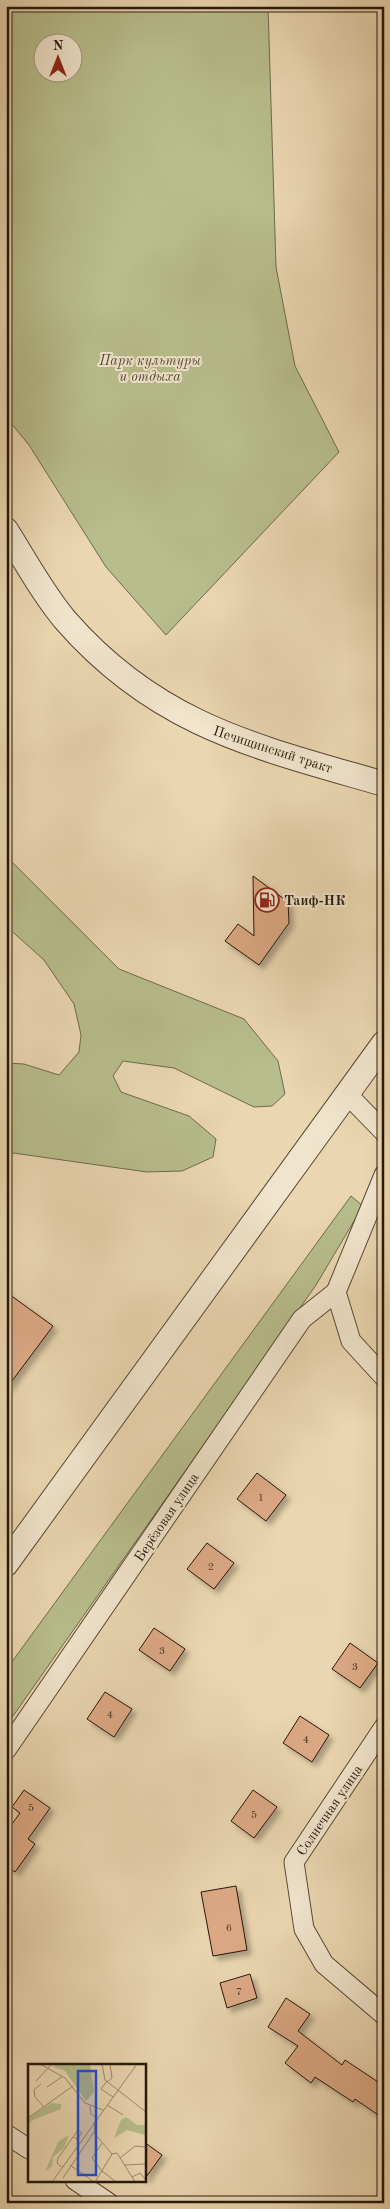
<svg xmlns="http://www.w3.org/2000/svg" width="390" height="2209" viewBox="0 0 390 2209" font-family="'Old Standard TT',serif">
  <defs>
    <filter id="shadow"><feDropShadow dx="4.5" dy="4.5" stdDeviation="2.5" flood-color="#0004"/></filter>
  </defs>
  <rect width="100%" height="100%" fill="#ead6b0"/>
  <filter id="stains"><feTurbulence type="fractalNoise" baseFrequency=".004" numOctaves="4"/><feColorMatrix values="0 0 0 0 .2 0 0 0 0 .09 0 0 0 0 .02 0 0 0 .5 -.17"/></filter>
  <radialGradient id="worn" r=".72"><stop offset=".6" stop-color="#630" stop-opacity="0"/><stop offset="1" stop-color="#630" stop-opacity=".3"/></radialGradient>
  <g fill="#b7bd8b" stroke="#6e6a4c" fill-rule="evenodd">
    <path d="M6,6H268L276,267L295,366L339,452L166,635L106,567L29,445L6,417ZM42,42H72V72H42Z"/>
    <path d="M6,856L119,969L244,1019L278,1061L285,1094L272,1106L254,1107L174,1068L123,1061L113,1076L121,1092L189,1116L216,1139L213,1157L182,1171L147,1172L6,1152V1063L24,1064L59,1075L79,1052L81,1035L74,1004L44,960L6,926Z"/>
    <path d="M351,1196L363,1206L316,1285L6,1726V1670Z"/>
  </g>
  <g fill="#dca984" stroke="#26180c" filter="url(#shadow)">
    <path d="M253,876L288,902L289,923L259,965L225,941L238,924L254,936Z"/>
    <path d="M6,1292L53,1326L6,1389Z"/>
    <path d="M257,1473L286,1495L266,1521L237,1499Z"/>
    <path d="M207,1543L234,1563L214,1589L187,1569Z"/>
    <path d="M154,1628L185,1649L170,1671L139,1650Z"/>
    <path d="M350,1643L378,1663L360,1688L332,1669Z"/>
    <path d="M105,1692L132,1709L114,1737L87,1719Z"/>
    <path d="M300,1716L329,1735L312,1762L283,1743Z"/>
    <path d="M24,1790L50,1808L28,1839L35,1844L15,1872L6,1865V1832L20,1813L12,1807Z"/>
    <path d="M253,1790L277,1807L254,1838L231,1821Z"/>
    <path d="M236,1886L247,1950L213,1956L201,1892Z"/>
    <path d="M250,1974L257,1998L227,2008L220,1983Z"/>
    <path d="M286,1998L310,2014L298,2031L342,2065L345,2060L384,2086V2119L355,2099L353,2102L315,2077L311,2083L285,2063L298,2046L268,2027Z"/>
    <path d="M144,2142L162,2155L144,2180Z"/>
  </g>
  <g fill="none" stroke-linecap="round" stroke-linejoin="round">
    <g stroke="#574835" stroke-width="21">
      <g id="minor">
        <path d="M347,1094L384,1132"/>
        <path d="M384,1175L336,1292L351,1341L384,1377"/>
        <path d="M384,1727L294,1862L304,1929L324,1964L384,2015"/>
        <path d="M6,1750L302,1319L336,1292"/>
        <path d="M6,2134L29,2149"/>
        <path d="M75,2180L109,2203"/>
      </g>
    </g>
    <g stroke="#574835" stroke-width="26">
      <g id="tertiary">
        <path d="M6,530C25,560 43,594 66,621C158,726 257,747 384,784"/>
        <path d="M6,1564L384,1043"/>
      </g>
    </g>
    <use href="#minor" stroke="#f1e4cc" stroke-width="19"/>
    <use href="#tertiary" stroke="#f1e4cc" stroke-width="24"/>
  </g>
  <defs>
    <g id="fuel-ring" transform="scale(1.25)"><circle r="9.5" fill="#f1e4cc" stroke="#8f2418" stroke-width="1.5"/><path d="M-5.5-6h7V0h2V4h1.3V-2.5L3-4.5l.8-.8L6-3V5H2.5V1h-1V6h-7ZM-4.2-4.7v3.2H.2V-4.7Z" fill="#8f2418"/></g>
  </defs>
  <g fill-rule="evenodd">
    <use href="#fuel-ring" x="267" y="900"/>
  </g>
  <g text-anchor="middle" stroke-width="4" stroke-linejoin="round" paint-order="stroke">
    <g font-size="11" fill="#543c2a">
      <text x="261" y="1501">1</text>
      <text x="211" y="1570">2</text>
      <text x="162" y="1654">3</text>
      <text x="355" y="1670">3</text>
      <text x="110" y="1718">4</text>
      <text x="306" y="1743">4</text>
      <text x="31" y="1811">5</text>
      <text x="254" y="1818">5</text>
      <text x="229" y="1931">6</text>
      <text x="239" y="1995">7</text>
    </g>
    <g font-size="14" font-style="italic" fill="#524a32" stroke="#f1e4cc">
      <text x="150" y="365">Парк культуры<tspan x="150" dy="16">и отдыха</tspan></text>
    </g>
    <g font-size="14" fill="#26180c" stroke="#f1e4cc">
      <text transform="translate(273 749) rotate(18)" y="5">Печищинский тракт</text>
      <text transform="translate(166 1517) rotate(-56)" y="5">Берёзовая улица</text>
      <text transform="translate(329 1810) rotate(-56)" y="5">Солнечная улица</text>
    </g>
    <g font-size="14" font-weight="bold" fill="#26180c" stroke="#f1e4cc" text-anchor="start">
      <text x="284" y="905">Таиф-НК</text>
    </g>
  </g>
  <g transform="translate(28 2064)">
    <rect width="118" height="118" fill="#ead6b0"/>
    <path d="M27,0H62L66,28L58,37L37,7L26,3ZM23,39L33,40V45L5,56L0,60V66V54ZM98,53L109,61H117V71L99,66L86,74L93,56ZM41,71L36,84L25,93L24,102L17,108L30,78Z" fill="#b7bd8b"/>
    <path fill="none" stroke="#9c8a6e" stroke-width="1" d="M12,0L37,14L57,39L75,46M74,0L77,16L118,48M8,17L24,0M79,17L73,25L85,33M79,18L84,14L82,0M13,20L6,26L7,33L16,43M19,23L35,12M79,41L95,51M62,42L63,50L69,54M0,54L45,22M66,58L67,70L84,90L89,89L107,118M92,94L107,82L118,83M42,101L66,118M96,101L118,100M34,103L29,99L30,94L50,66L54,69L49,75L45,73M74,107L64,94L74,79M74,107L88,118M104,113L112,109L118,116M35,114L66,68M24,118L109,0M67,118L84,90"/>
    <path fill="#1d4ed8" fill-opacity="0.15" stroke="#1d4ed8" stroke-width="2.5" d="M50,7H68V111H50Z"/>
    <rect width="118" height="118" fill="none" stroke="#26180c" stroke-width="2.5"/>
  </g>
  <rect width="390" height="2209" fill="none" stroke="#ead6b0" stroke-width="25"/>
  <rect x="8" y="8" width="375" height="2194" fill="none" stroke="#26180c" stroke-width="2.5"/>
  <rect x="12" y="12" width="365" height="2184" fill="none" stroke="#26180c"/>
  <g transform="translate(58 58)"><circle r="24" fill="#f1e4cc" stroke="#a0927f"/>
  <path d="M0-4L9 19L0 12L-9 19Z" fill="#8f2418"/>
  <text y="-8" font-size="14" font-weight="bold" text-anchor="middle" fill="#26180c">N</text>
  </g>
  <rect width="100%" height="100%" filter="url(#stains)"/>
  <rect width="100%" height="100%" fill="url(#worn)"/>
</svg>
